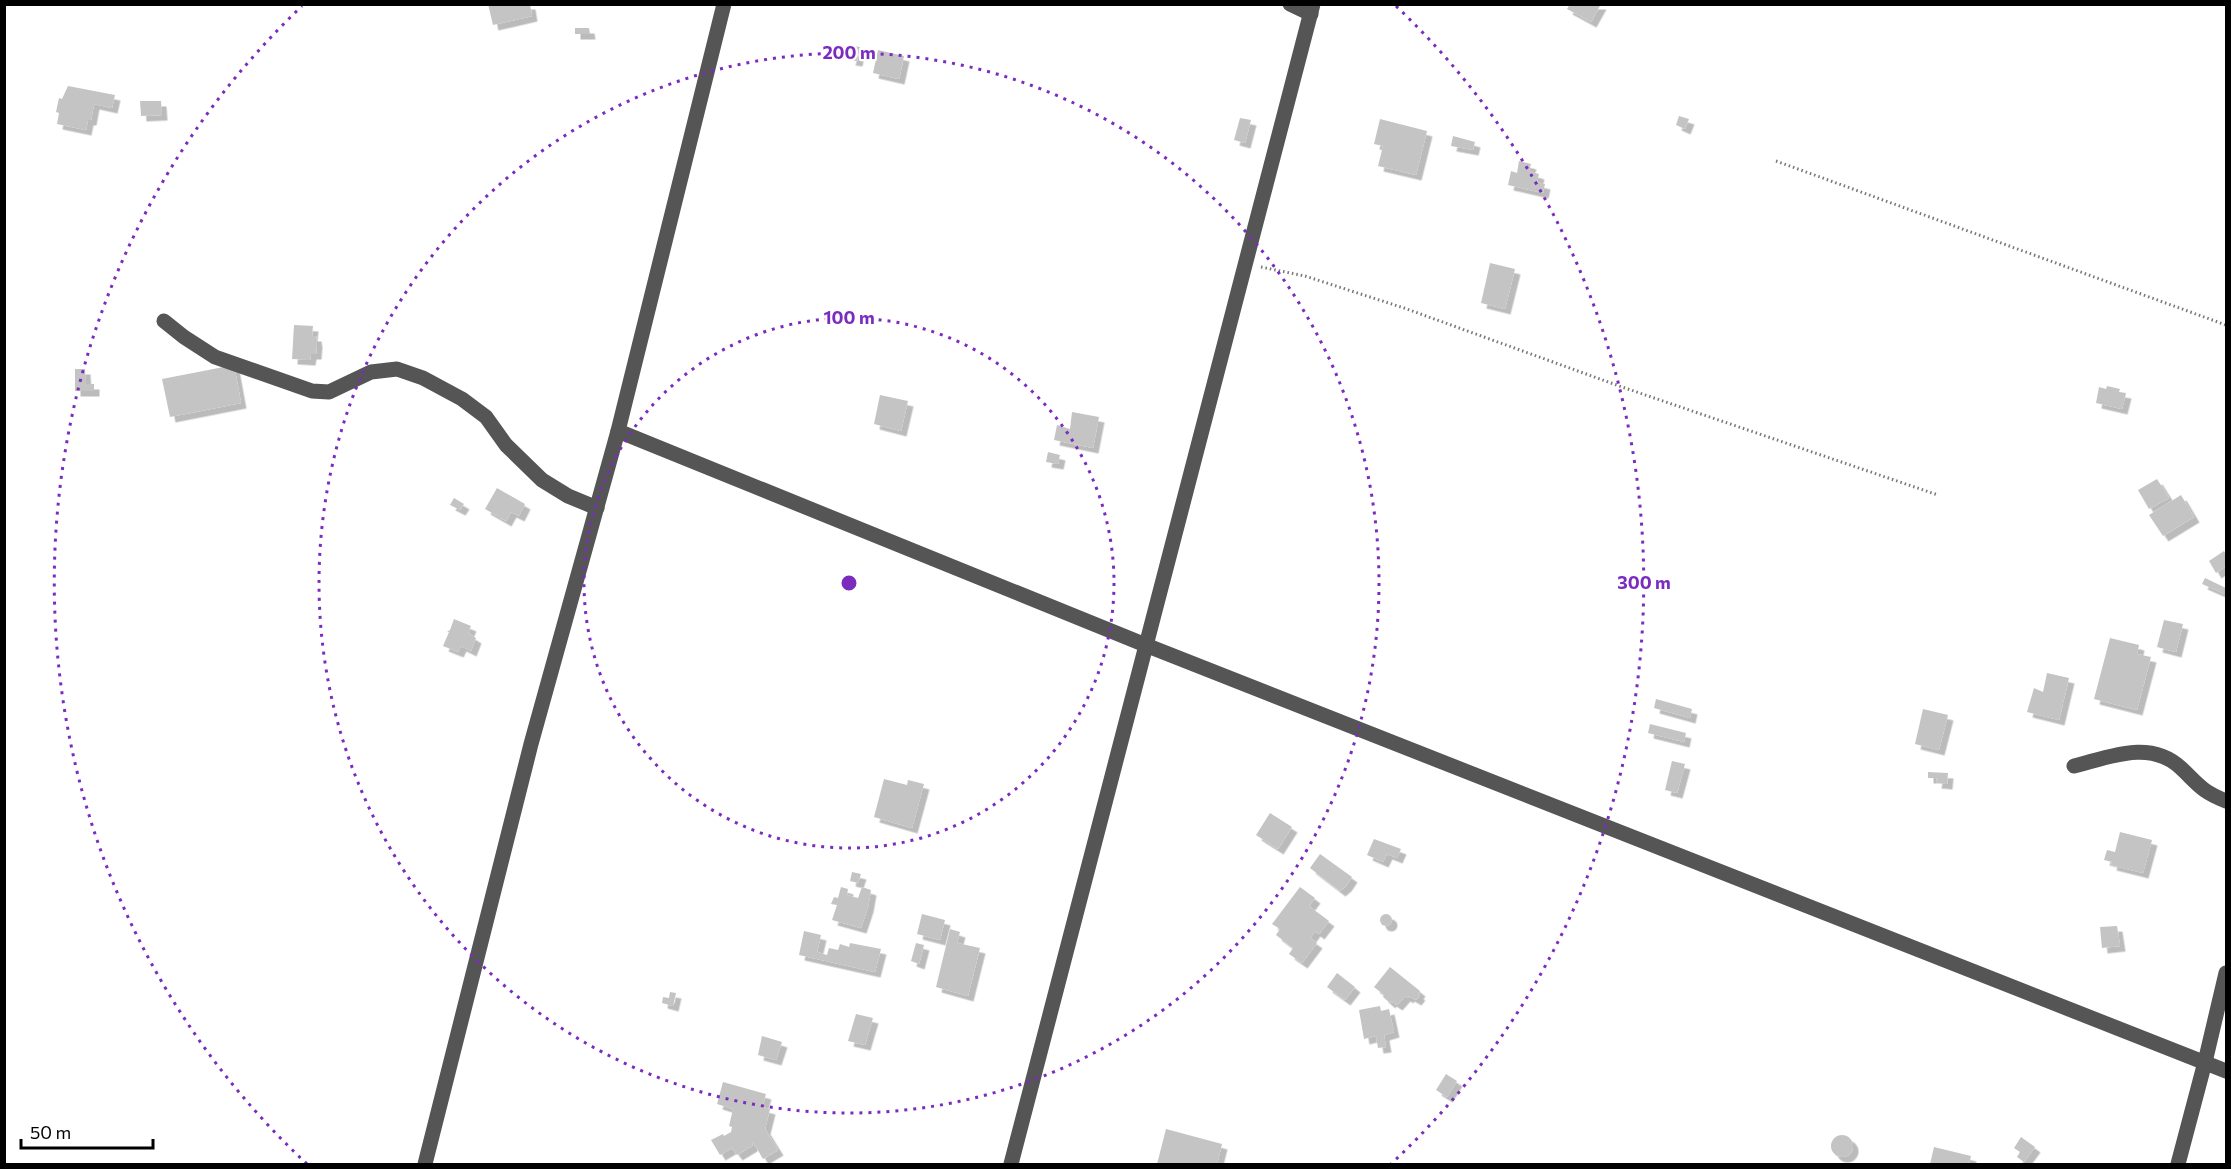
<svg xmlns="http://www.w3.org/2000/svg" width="2231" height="1169" viewBox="0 0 2231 1169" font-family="Commissioner,sans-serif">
  <defs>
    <filter id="shadow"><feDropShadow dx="5.5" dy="5.5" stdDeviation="0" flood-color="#0004"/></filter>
  </defs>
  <rect width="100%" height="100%" fill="#fff"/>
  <g fill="#c4c4c4" filter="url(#shadow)">
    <path d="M488,4H530L532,16L493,25Z"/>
    <path d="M1570,4H1601L1591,22L1567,9Z"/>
    <path d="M575,28H589L590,34H575Z"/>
    <path d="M854,46L860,47L857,61L850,60Z"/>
    <path d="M878,50L904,56L899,79L873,73Z"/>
    <path d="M68,86L115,95L112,108L94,104L91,120H88L86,130L57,124L59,113L56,112L59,98L62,99Z"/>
    <path d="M140,101H161L162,115L141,116Z"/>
    <path d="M1679,116L1689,119L1685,129L1676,125Z"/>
    <path d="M1240,118L1251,120L1245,143L1234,140Z"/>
    <path d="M1380,119L1427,131L1416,175L1378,166L1383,146L1374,144Z"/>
    <path d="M1453,136L1475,142L1473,150L1451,146Z"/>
    <path d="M1519,161L1531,164L1529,171L1539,174L1537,182L1545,184L1543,193L1508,185L1511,171L1517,173Z"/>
    <path d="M1490,263L1515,269L1505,309L1481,303Z"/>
    <path d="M294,325L313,326L312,336H316L317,342L316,354H311L310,360L292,359Z"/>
    <path d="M234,365L241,403L170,417L162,379Z"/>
    <path d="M75,369H85L86,384H94V391H75Z"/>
    <path d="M2107,386L2120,389L2119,392L2126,393L2122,409L2096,403L2099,387L2106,389Z"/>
    <path d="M880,395L908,401L901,431L874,424Z"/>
    <path d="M1072,412L1099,417L1093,448L1054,440L1057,425L1070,429Z"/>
    <path d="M1048,452L1060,455L1058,464L1046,462Z"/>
    <path d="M2157,479L2169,498L2149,509L2138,490Z"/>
    <path d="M497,488L525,504L519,516L511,512L506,521L485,509Z"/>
    <path d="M2181,495L2194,517L2163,536L2149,515Z"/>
    <path d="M454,498L464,504L460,510L450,505Z"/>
    <path d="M2224,551L2226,555V566L2216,573L2209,561Z"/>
    <path d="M2205,578L2226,588L2225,594L2202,584Z"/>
    <path d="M454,619L471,626L468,633L476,638L471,651L461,646L458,652L443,646L449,632H447L450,630Z"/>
    <path d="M2164,620L2183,624L2176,652L2157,647Z"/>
    <path d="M2110,638L2139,645L2137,654L2151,657L2137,710L2094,699Z"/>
    <path d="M2047,673L2069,678L2059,720L2027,712L2034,688L2043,692Z"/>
    <path d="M1656,699L1692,709L1690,718L1654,708Z"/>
    <path d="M1923,709L1948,715L1939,750L1915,744Z"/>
    <path d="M1650,724L1686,733L1684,742L1648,733Z"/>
    <path d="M1672,761L1685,764L1677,793L1665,790Z"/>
    <path d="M1928,772L1948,773L1947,784L1936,783L1937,778H1928Z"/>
    <path d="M884,779L907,785L908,780L924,784L912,828L874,817Z"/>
    <path d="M1270,813L1292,827L1278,849L1256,835Z"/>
    <path d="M2120,832L2152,840L2143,873L2111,865L2112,862L2104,860L2107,850L2115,852Z"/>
    <path d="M1374,839L1401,849L1397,858L1387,854L1383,862L1367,855Z"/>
    <path d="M1320,854L1352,877L1346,886L1340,891L1310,868Z"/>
    <path d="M852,872L861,874L858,883L850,881Z"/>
    <path d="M841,887L848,889L847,895L858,898L862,887L871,890L868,907L861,928L832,920L837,905L831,904L834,897L838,898Z"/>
    <path d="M1300,887L1315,898L1309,906L1329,921L1319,934L1315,931L1310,938L1317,943L1302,963L1289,954L1293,948L1276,935L1280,929L1272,924Z"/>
    <path d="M922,914L945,920L940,940L917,934Z"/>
    <circle cx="1386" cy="920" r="6"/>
    <path d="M2117,926L2120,946L2102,948L2100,927Z"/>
    <path d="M950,929L960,932L957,943L980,948L968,996L936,987Z"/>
    <path d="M804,931L821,935L817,952L827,955L829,948L838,950L840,944L849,947L850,943L881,949L875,972L799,955Z"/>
    <path d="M916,943L924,945L919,964L911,961Z"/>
    <path d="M1390,967L1420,991L1418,994L1420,995L1416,1000L1409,996L1408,998L1405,996L1397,1005L1391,1001L1390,1003L1383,997L1384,995L1374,987Z"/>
    <path d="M1337,973L1355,987L1345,1000L1327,987Z"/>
    <path d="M670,992L676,993L673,1006L662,1003L663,997L669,998Z"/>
    <path d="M1380,1006L1381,1011L1389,1009L1394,1032L1384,1035L1386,1047L1378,1048L1376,1036L1364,1039L1359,1010Z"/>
    <path d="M856,1014L873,1018L865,1045L848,1041Z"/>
    <path d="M762,1036L782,1042L776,1060L758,1055Z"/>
    <path d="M1446,1074L1457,1081L1447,1097L1436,1090Z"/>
    <path d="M723,1082L766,1094L762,1107L770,1109L765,1129L778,1150L763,1159L753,1142L752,1146L737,1155L732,1148L720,1155L711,1140L723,1134L724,1136L731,1132L732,1127L729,1126L733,1109L717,1104Z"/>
    <path d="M1166,1129L1222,1144L1217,1164H1157Z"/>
    <circle cx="1842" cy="1146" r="11"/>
    <path d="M2021,1137L2035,1147L2024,1162L2017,1157L2020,1152L2014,1148Z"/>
    <path d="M1934,1147L1971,1156L1969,1164H1930Z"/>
  </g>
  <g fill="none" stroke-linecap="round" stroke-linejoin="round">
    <g stroke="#777" stroke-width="3" stroke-dasharray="1.5 3" stroke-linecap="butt">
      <path d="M1776,161L2226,325"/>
      <path d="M1261,267L1305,276L1404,308L1622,387L1938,495"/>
    </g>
    <g stroke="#555" stroke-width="15">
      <path d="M1290,4L1311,14"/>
      <path d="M164,321L184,337L215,357L312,391L329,392L371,372L397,369L423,378L462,399L486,417L506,445L542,480L568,496L597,508"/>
      <path d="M618,431L1148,646L2226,1071"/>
      <path d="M2074,766C2110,757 2150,739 2181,768C2199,785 2201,791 2226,801"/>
      <path d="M425,1164L531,744L618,431L724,4"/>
      <path d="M1011,1164L1313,4"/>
      <path d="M2178,1164L2205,1062L2226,973"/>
    </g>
  </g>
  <g fill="none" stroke="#7b2cbf" stroke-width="3" stroke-dasharray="3 6">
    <circle cx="849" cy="583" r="265"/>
    <circle cx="849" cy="583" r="530"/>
    <path d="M307 1164A795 795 0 0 1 302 6M1396 6A795 795 0 0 1 1391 1164"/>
  </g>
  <circle cx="849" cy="583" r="9" fill="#7b2cbf" stroke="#fff" stroke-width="3"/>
  <g font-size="18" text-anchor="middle" font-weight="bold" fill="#7b2cbf" stroke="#fff" stroke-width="4.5" stroke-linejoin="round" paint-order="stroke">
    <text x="849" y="59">200 m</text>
    <text x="849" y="324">100 m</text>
    <text x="1644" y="589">300 m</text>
  </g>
  <rect width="2231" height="1169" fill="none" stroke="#000000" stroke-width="12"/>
  <path d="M21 1139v9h132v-9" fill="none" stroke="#000000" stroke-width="3"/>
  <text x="30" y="1139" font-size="18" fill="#000000" stroke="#ffffff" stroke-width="4.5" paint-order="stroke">50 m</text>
</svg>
